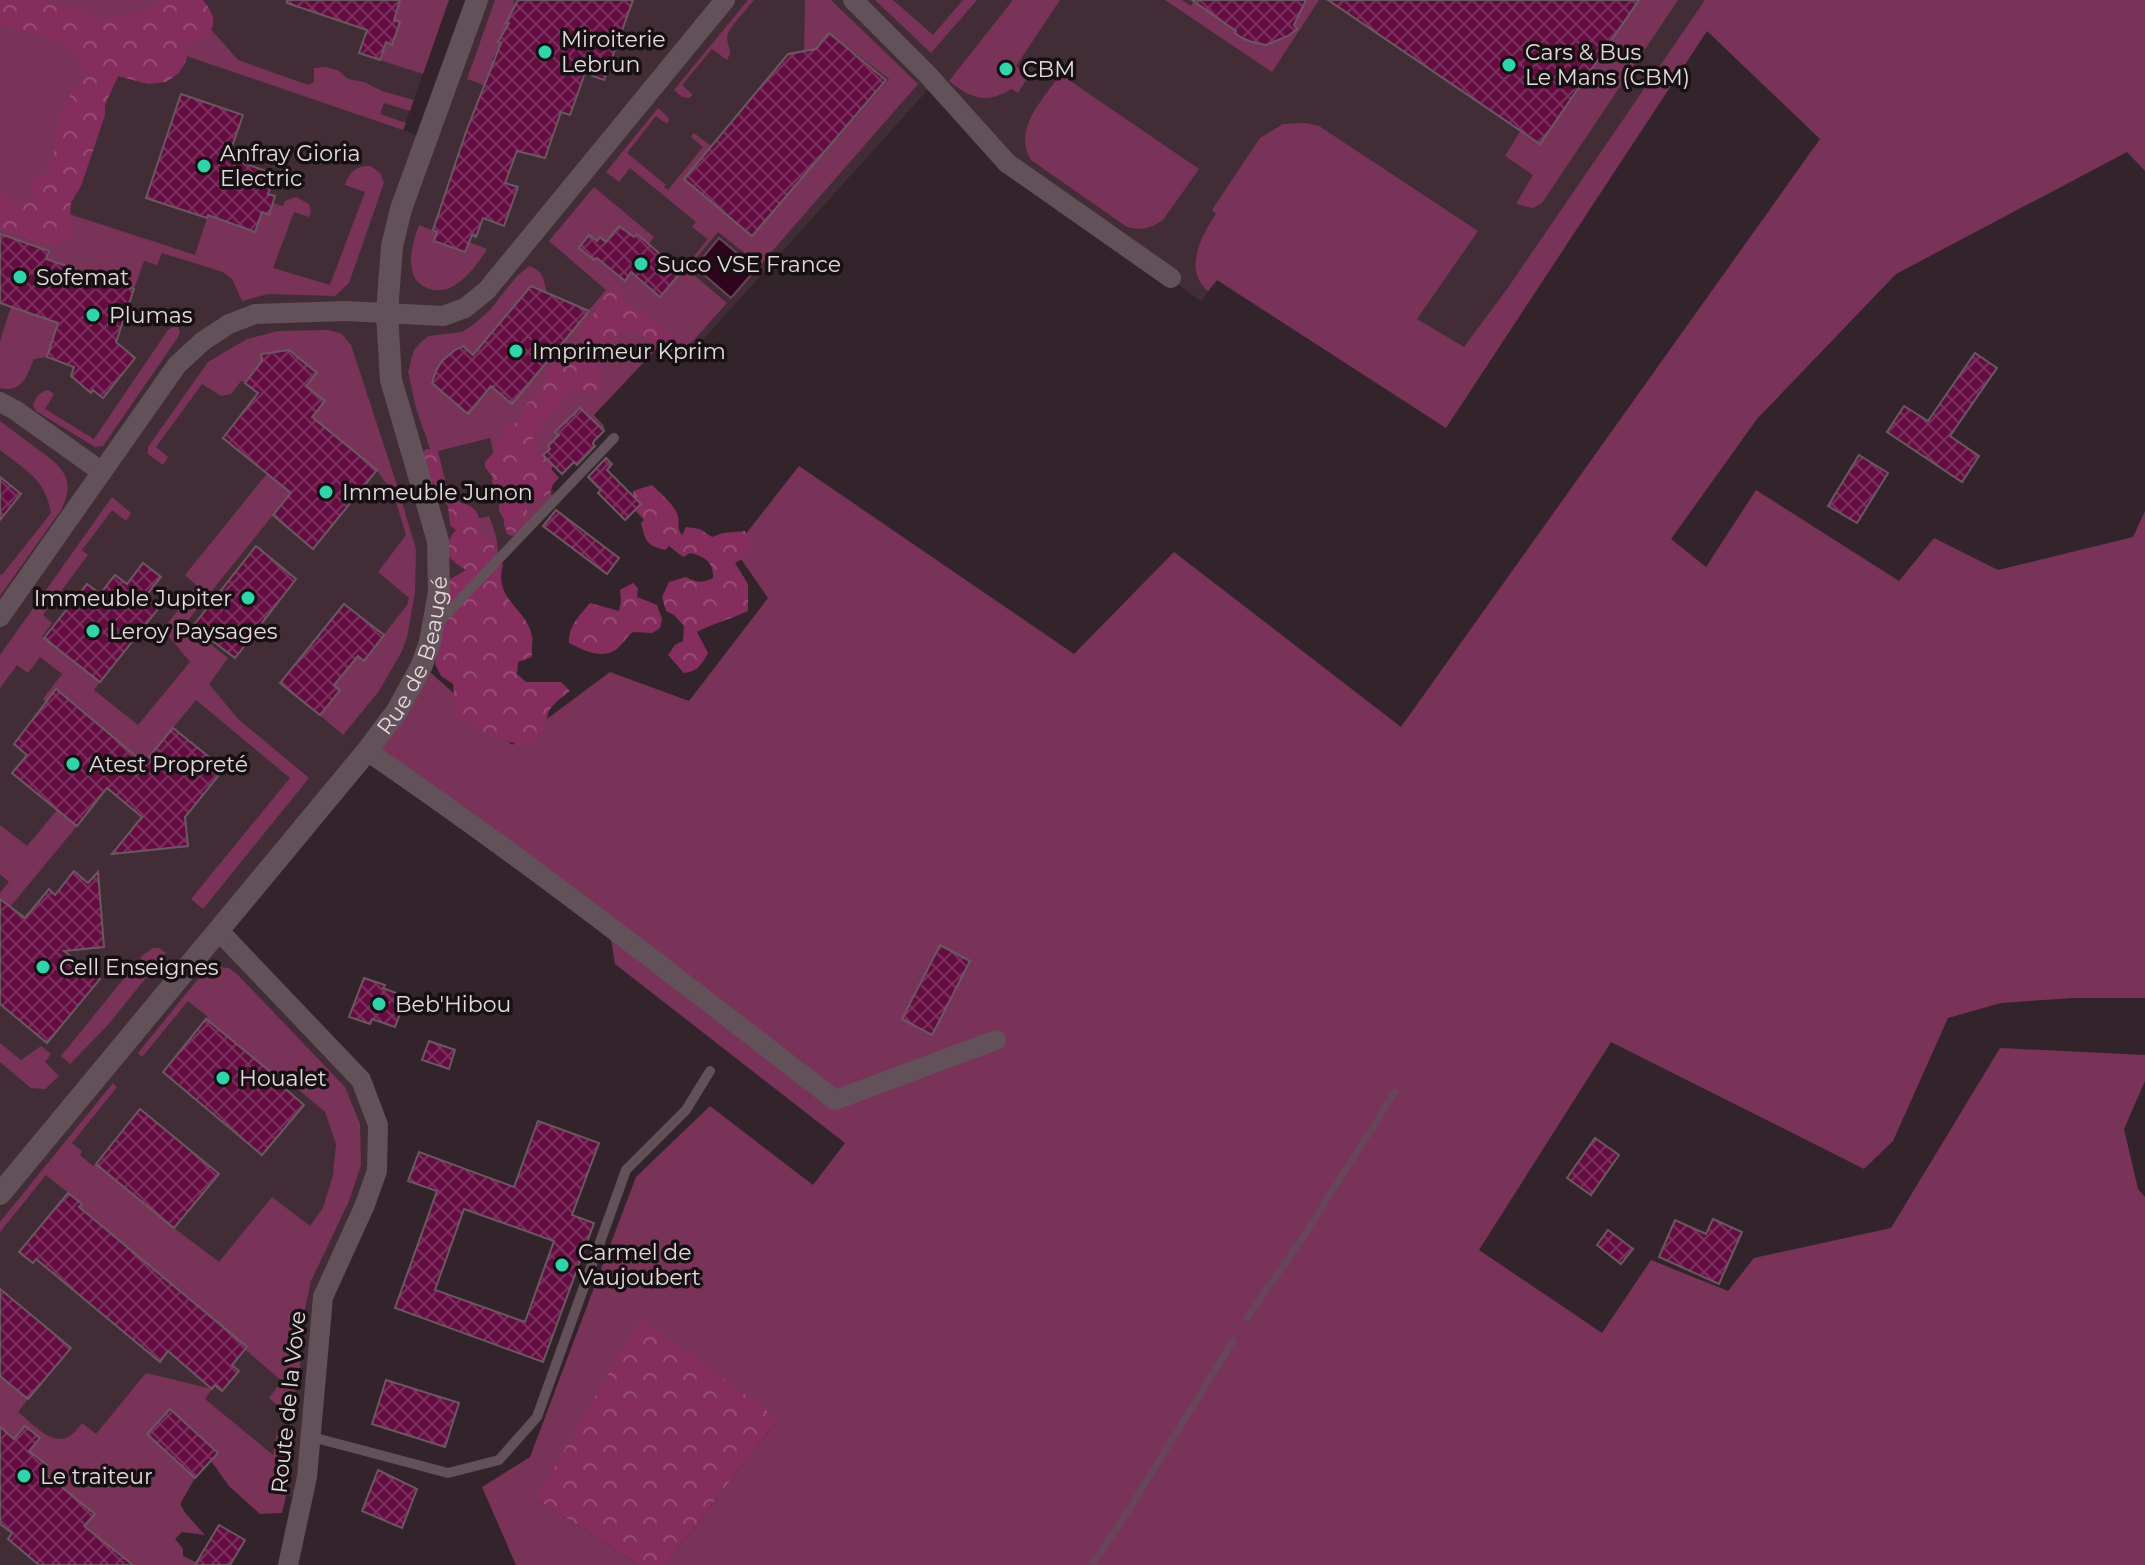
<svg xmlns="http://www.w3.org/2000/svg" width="2145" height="1565" viewBox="0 0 2145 1565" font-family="Montserrat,sans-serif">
  <defs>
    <pattern id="forest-crowns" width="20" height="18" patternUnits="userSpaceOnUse" patternTransform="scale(2)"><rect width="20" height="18" fill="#852e5d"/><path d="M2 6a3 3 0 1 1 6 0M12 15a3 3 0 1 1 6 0" fill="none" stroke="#964c74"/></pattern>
    <pattern id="building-cross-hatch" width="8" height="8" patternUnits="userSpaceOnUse" patternTransform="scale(2)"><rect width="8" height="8" fill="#650d42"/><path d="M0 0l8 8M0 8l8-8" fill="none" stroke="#7b305d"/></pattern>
  </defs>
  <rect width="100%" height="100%" fill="#33242b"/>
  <path fill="#422d36" d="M0,0H449L403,130L427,139L477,0H1727L1446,428L1217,280L1201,301L1007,163L934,83L690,354L622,298L500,446L559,496L432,630L422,665L219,931L361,1080L377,1171L333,1271L303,1499L286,1496L178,1397L97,1486L161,1565H0Z"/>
  <g fill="#7a3358" fill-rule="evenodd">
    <path d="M0,0H185L238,60L308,85L314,82V68L326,67L339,71L348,79L364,82L382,91L414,100L410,111L384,103L380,114L406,123L403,130L125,35L63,212L195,255L208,215L255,232L262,212L269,214L273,203L283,206L285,201L296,197L309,204L311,211L309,217L294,212L273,268L330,285L365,192L345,185C349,172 357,165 371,166L381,174L384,183L349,283L335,296L268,294L242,301L232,279L223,272L162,253L157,265L144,261L134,289L77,270L47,357L34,359C27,376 22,393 0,388V341L11,307L28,312L49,251L0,234Z"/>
    <path d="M400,0H449L423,74L380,60L386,42L392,44L399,22L394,20Z"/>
    <path d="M495,0H515L513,3L516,4L506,22L509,23L499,42L501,43L492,60L495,61L486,86L467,79Z"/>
    <path d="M748,0H754C748,8 731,25 728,34C724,45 735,47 727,60L712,49L682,85L693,95L689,98L682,97L674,90Z"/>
    <path d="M805,0H831L918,84L760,265L718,232L687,269L727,303L682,353C670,358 668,353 659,346L594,415L604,426V431L580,409L556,432L559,435L548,446L550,449L543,455L553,466L551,469L559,478L549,488L553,498L519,534L512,536L507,534L504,525L505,512L508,511L490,438L438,451L456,524L489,516C494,529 498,540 498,555L490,560L456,524L416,408L408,372L414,350L421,342L429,336L462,332L473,325L490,310L517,276L529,266C544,271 544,280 547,294L589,310L606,290L549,241L594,187L654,237L649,244L634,237L619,226L606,242L600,237L597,241L589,235L579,248L594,260L604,248L624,280L631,272L661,297L708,239L692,227L696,222L630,168L619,182L606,172L658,108L668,117L669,121L667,124L656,116L627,153L666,185L664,187L668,190L703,147L691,137L694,133L711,146L684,179L753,235L889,79L829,33L816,49L804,51ZM531,286L588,311L512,404L491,386L468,413L431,382C438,366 447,356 461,345L473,355Z"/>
    <path d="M875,0H893L933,35L963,0H977L931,53Z"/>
    <path d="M1013,0H1060L1016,66L1029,75L1018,93L1011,89C987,105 970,98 949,81Z"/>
    <path d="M1165,0H1182L1191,6L1194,1L1236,31V33C1256,49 1278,45 1297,29L1294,25L1306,0H1319L1272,72Z"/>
    <path d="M1639,0H1678L1542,203L1533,208L1516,204L1533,175L1505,156L1521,130Z"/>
    <path d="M1705,0H2145V171L2127,152L1896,274L1757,419L1671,539L1706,567L1756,490L1899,581L1934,538L1998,570L2133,537L2145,511V998H2073L2001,1003L1948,1018L1893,1141L1864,1169L1611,1042L1479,1250L1602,1333L1651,1260L1728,1291L1754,1258L1891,1228L2000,1048L2145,1055V1081L2124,1129L2138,1189L2145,1197V1565H665L778,1419L536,1499L640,1565H516L482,1487L530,1457L636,1177L710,1106L813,1185L845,1143L615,964L609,927L367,751L422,665L512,745L610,672L689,701L768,598L734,549L799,466L1074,654L1174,552L1401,727L1820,139L1707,31L1446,428L1217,280L1208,291C1183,270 1201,236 1216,214L1212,210L1260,138L1283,124L1305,123L1319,126L1478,231L1417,319L1464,347L1507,289Z"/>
    <path d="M1060,74L1199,169L1163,220C1151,228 1142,231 1127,227L1031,160C1012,129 1044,99 1060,74Z"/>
    <path d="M419,225L437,232L465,252L469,242L487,249C475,268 453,299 427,288C419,285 413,278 412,269C409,255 414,239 419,225Z"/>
    <path d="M173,327H178L180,332L178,337L103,446L95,447L36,411L33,406C35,398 39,392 48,390L54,394L45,409L94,439L168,330Z"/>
    <path d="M329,330L342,334L351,345L394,476L416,549L415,593L407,637L402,651L379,691L343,735L320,715L340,690L334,685L358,656L364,660L407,605L409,598L378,572L406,535L393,492L374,467L336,437L185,624L228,658L209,684L238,719L309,778L203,909L191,899L290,778L196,700L124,787L134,755L57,689L46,702L43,699L62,674L40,657L28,673L17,665L0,688V655L112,497L131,513L126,521L112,510L82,550L88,555L43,615L52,623L42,637L100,682L94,690L138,725L190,662L163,629L197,586L185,575L325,402L306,386L316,373L262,361L245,383L241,381L231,394L221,396L202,384L156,447L168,457L163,465L148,454V447L208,362L247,339L278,331Z"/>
    <path d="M0,421C12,430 24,439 36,448C61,466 77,477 61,510L0,596V574L2,575L51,513C45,478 26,471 0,450Z"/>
    <path d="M57,810L77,826L9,908L0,933V893L9,882L0,874V825L27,846Z"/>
    <path d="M153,948H159L166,953L107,1026L70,1064L61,1056L143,955Z"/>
    <path d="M219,967L229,968L237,974L345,1087L360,1124L361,1165L349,1201L311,1281L303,1318L300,1369L294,1397L285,1409L278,1406L269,1398L282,1381L79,1207L81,1203L46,1175L0,1232V1222L113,1083L117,1087L72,1143L82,1151L80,1155L93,1166L96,1164L174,1228L219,1262L272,1197L310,1226L323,1208L333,1175L336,1144L325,1112L287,1080L284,1083L206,1019L208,1017L188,1001L142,1057L138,1053L203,973Z"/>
    <path d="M0,1043L21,1060L41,1046L51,1054L45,1062L59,1076L45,1089L31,1088L0,1062Z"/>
    <path d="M146,1373L212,1389L205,1399L273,1455L277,1431L284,1433L291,1440L286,1496L282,1513L260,1514L229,1486L211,1461L218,1452L170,1409L148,1435L195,1478L180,1504L186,1514L205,1535L182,1532L175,1539L183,1549V1556L202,1565H133L84,1526L95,1513L42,1471L46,1465L29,1451L39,1437L25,1426L14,1439L0,1427V1376L28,1399L18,1412C30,1421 51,1446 68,1437C74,1434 78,1428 82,1423L96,1434Z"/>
  </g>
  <g fill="url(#forest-crowns)">
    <path d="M0,0H39L106,19L122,13H142L161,0H203C224,25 211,37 184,46L187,59L179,73L166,82L148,84L118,76L105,105V115L81,186L71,203L70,217L72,233C69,236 65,240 62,242C46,249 15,233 0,226V193L20,203L35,199L31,182L50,168C54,149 61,131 59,111L85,75L69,45L0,24Z"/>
    <path d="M616,290L623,295L627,307L651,317L660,326L676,336L682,345L680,351C665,356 657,343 644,336C638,332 632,332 625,331C617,336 609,338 603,346C586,368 613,376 593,392L579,391L575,389L567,397L561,398L555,412L543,420L541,430L535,431V437L531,440L532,445L538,448L537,453L543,455L553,466L551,469L556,475L550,493L536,500L531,498V502L527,504V514L524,519L520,520L521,528C516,533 512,534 506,530V523L499,511V499L493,489L492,476L485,467V462L495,451L497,443L506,429L519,420L527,403C554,394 537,375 554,361C561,355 571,359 579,356L580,329L584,322L593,315L605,295Z"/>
    <path d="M426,449L433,450C439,458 442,466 440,477C442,480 459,501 461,503C463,504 466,504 468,505C480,511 481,521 476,533L494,544V554L503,565C493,600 526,607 532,636C533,642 531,650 532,657L518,662L517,674L526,682H561L570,691C562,697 552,704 548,713C547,717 547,722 545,726C527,764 479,729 456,715L453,684L441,676L435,664L447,581L466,570C446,558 440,549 456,530L450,525L448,506L422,466V454Z"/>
    <path d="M652,485C660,493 675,505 678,516C680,525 676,528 682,535L686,527L700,529L712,537L723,533L745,531L750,541L748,555L735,563L748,584V611C731,619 714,623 697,632L708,653C702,664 697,672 684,673L668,655L675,645L683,641L684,626L674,615L666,611L662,597L669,582L686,577C696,583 703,583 713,578C714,562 704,556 690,553L683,557L669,546L665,550C646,545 646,542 641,523L644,520L635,510L633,491Z"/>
    <path d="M633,583L638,588L637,597L657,605L662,619L660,628L652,633L633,632C626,637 621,647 614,651C599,659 582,649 569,643C568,626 580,615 590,603L619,611L621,601L620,590Z"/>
    <path d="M641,1318L778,1419L665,1565H640L536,1499Z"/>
  </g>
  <path fill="#31041e" stroke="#674458" stroke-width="2" d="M719,238L756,269L731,298L695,267Z"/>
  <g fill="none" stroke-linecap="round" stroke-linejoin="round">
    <g stroke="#674458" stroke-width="7">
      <path d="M1247,1318L1305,1234L1395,1092"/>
      <path d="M1092,1565L1128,1511L1233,1341"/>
    </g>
  </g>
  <g fill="url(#building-cross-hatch)" stroke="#6a5860" stroke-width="2" fill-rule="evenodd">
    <path d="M287,0H400L394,20L400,22L392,45L386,42L380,60L359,53L367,30L287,3Z"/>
    <path d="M518,0H633L604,80L585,73L570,115L561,112L545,158L517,151L505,183L518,187L504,226L483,218L476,237L472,235L465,252L434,241L437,232L433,230L466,132L501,43L498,42L509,23H506Z"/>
    <path d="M1192,0H1306L1294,25L1297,29L1288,36L1266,45L1252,42L1242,38L1235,33L1236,31Z"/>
    <path d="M1328,0H1639L1540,144Z"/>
    <path d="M829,33L886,80L752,236L684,179L788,54L816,49Z"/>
    <path d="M181,94L243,115L228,158L275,174L268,194L275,196L269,215L262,212L255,232L208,215L207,218L146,198Z"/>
    <path d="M619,226L634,237L637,234L681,272L660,297L631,272L625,281L597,258L594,260L579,248L589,235L597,241L600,237L606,242Z"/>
    <path d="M0,234L49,251L46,259L134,289L116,342L135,358L103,398L93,390L91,393L71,376L74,367L47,357L58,323L0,303Z"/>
    <path d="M531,286L589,311L512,404L491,386L468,414L432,383L436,371L442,361L455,350L463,346L473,355Z"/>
    <path d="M289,350L317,373L306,386L325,401L312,417L377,470L313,549L273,515L291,493L223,438L258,393L245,383L262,361L261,354Z"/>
    <path d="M1975,353L1997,368L1950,436L1979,456L1962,482L1887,432L1904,406L1928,421Z"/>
    <path d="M580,408L604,431L594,441L593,444L595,446L577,465L574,462L562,474L543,455L550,449L548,446L559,435L555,432Z"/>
    <path d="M1859,455L1888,473L1857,523L1828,506Z"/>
    <path d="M606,458L612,464L607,470L641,504L625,520L598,493L601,490L588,477Z"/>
    <path d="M0,477L21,494L0,520Z"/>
    <path d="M556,510L619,558L607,574L543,526Z"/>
    <path d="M256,546L296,579L235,658L193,626Z"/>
    <path d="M143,563L161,577L144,598L158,609L100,682L44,638L87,584L100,594L115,575L127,584Z"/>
    <path d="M344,604L384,635L364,661L358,656L334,685L340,690L320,715L280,683Z"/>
    <path d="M56,689L144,763L173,728L224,769L185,817L188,846L112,854L142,817L107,788L77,826L12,773L27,755L14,744Z"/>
    <path d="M74,871L88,883L98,872L104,947L64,951L100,979L47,1043L0,1004V899L25,918L49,889L55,895Z"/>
    <path d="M940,945L970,961L932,1035L902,1019Z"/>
    <path d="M364,978L385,985L383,988L406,997L395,1027L372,1019L370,1024L349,1017Z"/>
    <path d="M206,1019L284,1083L282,1086L304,1105L262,1155L163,1072Z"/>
    <path d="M429,1041L455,1050L449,1069L422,1060Z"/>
    <path d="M140,1109L219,1174L174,1228L96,1164Z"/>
    <path d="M538,1121L599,1143L572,1215L594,1223L543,1362L395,1308L437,1191L408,1181L419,1152L514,1187ZM464,1209L554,1241L525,1322L435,1290Z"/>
    <path d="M1595,1138L1619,1155L1591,1195L1567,1178Z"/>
    <path d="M68,1193L82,1204L79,1207L247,1347L232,1365L239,1371L222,1391L215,1385L212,1389L168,1351L160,1362L36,1259L33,1263L19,1252Z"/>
    <path d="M1713,1219L1742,1232L1719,1284L1659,1257L1675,1220L1706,1234Z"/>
    <path d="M1608,1230L1633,1249L1621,1264L1597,1245Z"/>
    <path d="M0,1289L71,1348L28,1399L0,1376Z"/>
    <path d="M386,1380L459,1403L445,1447L372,1424Z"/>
    <path d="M170,1409L218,1453L195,1478L147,1434Z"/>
    <path d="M25,1426L40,1438L29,1451L47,1465L42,1471L95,1514L84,1526L133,1565H39L8,1539L12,1533L0,1524V1427L14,1439Z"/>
    <path d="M378,1470L417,1489L402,1528L362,1511Z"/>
    <path d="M219,1525L245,1540L230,1565H195Z"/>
  </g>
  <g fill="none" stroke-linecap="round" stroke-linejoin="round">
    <g stroke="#635159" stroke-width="10">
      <path d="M436,625L614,438"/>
      <path d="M312,1437L448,1473L499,1460L537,1417L626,1170L686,1110L710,1071"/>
    </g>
    <g stroke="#635159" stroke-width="20">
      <path d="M853,0L927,74L1007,163L1171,278"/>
      <path d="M0,402L15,410L102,472"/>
      <path d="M0,617L177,365L203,341L229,324L255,314L346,311L443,316L465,308L487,290L725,0"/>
      <path d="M367,751C528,861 681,981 835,1100L996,1040"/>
      <path d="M219,931L361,1080L378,1125L377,1171L364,1207L323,1297L307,1477L288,1565"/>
    </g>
    <path stroke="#635159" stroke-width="22" id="s1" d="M0,1194L367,751L397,711L422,665L430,642L439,592L438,541L391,380L387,313L392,246L401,209L477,0"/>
  </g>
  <g fill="#30d4aa" stroke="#171013" stroke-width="3">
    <circle cx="545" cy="52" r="8"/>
    <circle cx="1509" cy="65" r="8"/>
    <circle cx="1006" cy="69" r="8"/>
    <circle cx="204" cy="166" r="8"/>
    <circle cx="641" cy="264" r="8"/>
    <circle cx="20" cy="277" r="8"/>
    <circle cx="93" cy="315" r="8"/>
    <circle cx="516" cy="351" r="8"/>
    <circle cx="326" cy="492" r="8"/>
    <circle cx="248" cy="598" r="8"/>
    <circle cx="93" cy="631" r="8"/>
    <circle cx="73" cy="764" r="8"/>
    <circle cx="43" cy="967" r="8"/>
    <circle cx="379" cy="1004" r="8"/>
    <circle cx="223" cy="1078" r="8"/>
    <circle cx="562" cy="1265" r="8"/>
    <circle cx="24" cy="1476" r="8"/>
  </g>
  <g text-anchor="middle" stroke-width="7" stroke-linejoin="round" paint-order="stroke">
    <g font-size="22" fill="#e4dade" stroke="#171013" text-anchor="start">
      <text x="561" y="47">Miroiterie<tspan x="561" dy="25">Lebrun</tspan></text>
      <text x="1525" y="60">Cars &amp; Bus<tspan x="1525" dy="25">Le Mans (CBM)</tspan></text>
      <text x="1022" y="77">CBM</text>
      <text x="220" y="161">Anfray Gioria<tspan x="220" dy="25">Electric</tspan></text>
      <text x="657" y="272">Suco VSE France</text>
      <text x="36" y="285">Sofemat</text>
      <text x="109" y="323">Plumas</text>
      <text x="532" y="359">Imprimeur Kprim</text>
      <text x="342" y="500">Immeuble Junon</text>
      <text x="232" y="606" text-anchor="end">Immeuble Jupiter</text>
      <text x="109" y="639">Leroy Paysages</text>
      <text x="89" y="772">Atest Propreté</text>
      <text x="59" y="975">Cell Enseignes</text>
      <text x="395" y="1012">Beb'Hibou</text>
      <text x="239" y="1086">Houalet</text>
      <text x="578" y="1260">Carmel de<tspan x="578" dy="25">Vaujoubert</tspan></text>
      <text x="40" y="1484">Le traiteur</text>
    </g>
    <g font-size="22" fill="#e4dade" stroke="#171013">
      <text dy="8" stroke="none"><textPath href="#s1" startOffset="684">Rue de Beaugé</textPath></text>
      <text transform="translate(288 1402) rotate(-84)" y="8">Route de la Vove</text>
    </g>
  </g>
</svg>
